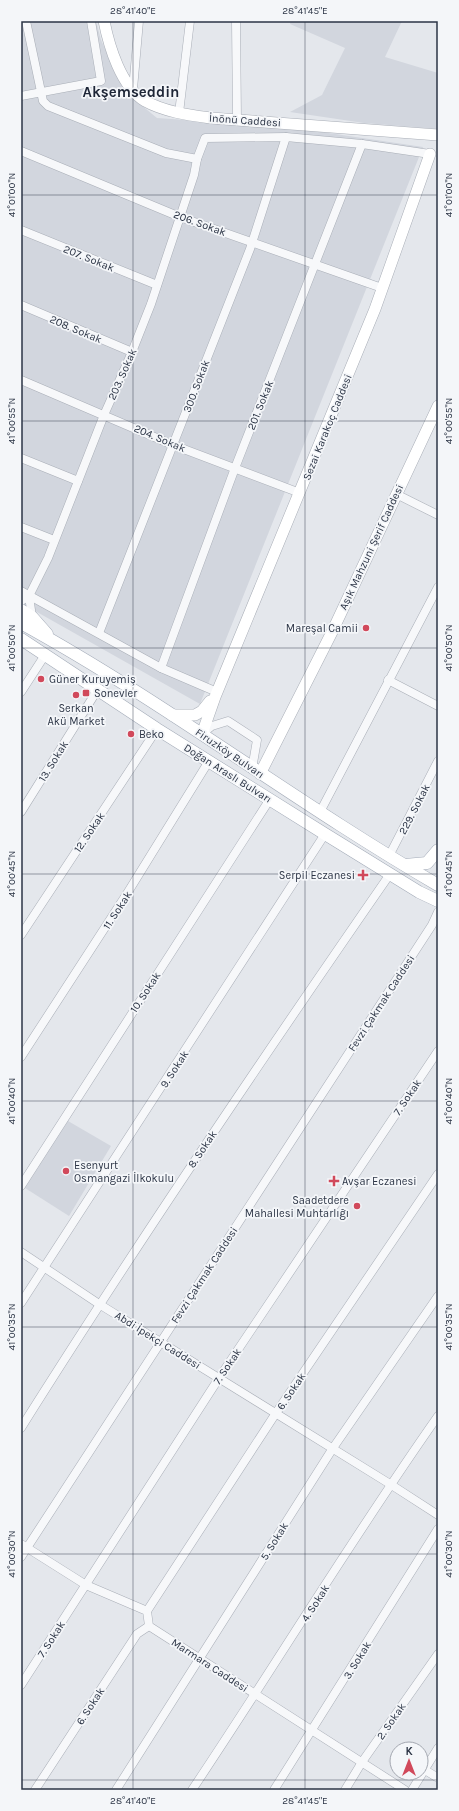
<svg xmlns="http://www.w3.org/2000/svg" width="459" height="1811" viewBox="0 0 459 1811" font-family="Karla,sans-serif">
  <rect width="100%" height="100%" fill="#e4e7ec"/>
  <g fill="#d2d6de">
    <path d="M21,21H96L101,40L124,91L157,118L288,127L423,147L200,704L21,603Z"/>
    <path d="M291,21H402L385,57L438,73V129L364,123L290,112L322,95L345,48L290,24Z"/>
    <path d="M68,1121L111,1146L69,1216L25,1188Z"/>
  </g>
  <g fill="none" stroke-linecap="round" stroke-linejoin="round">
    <g stroke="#a9aeb7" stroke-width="9">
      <g id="street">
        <path d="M26,21L43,101L48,106L166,153L197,159"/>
        <path d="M236,21L237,120"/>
        <path d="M133,89L139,21"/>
        <path d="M21,96L101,81L91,21"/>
        <path d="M179,113L190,21"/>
        <path d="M21,151L180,217L382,288"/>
        <path d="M21,230L157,285"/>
        <path d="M21,305L132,352"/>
        <path d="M21,380L173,445L300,493"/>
        <path d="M21,458L78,481"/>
        <path d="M396,494L438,515"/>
        <path d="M21,527L54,540"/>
        <path d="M21,591L161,668L217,692"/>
        <path d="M29,596L32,617"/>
        <path d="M21,601L29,596L48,558L104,415L132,352L151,304L194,175L197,159L205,138L286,137L362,144L430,154"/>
        <path d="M99,633L250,249L286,137"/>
        <path d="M161,668L235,468L362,144"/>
        <path d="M388,680L438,706"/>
        <path d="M21,692L45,655"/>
        <path d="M202,734L212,726L228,721L257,740L252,769"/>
        <path d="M21,812L98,689"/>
        <path d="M320,812L438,587"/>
        <path d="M389,856L438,761"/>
        <path d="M21,935L157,729"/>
        <path d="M21,1057L128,892L209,761"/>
        <path d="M21,1186L270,799"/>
        <path d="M21,1252L99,1304L390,1484L438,1515"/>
        <path d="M21,1303L325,834"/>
        <path d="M21,1428C139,1240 264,1056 390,874"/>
        <path d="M21,1544L86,1585L147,1611L149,1626L405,1790"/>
        <path d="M21,1557L432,925L438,912"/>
        <path d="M147,1611L276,1413L438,1174"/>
        <path d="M21,1685L219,1378L438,1051"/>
        <path d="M425,1770L438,1778"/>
        <path d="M35,1790L137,1634L149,1626"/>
        <path d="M116,1790L333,1448L438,1296"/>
        <path d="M192,1790C275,1666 352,1538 438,1416"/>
        <path d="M274,1790L438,1529"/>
        <path d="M345,1790L362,1762L438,1654"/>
        <path d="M412,1790L438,1748"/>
      </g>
    </g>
    <g stroke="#a9aeb7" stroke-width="12">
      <g id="secondary">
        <path d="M104,21C109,46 121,87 145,101C165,112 189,115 211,118L438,135"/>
        <path d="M172,715H195L202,711L210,701"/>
        <path d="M202,734L215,697L375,309L430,154"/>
        <path d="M260,774L332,632L438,406"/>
      </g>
    </g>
    <g stroke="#a3abb8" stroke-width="13">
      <g id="primary">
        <path d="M21,610L32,617L47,634"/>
        <path d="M21,623C165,702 296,803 438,885"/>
        <path d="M21,639L157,729L325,834L419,892L438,901"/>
        <path d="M405,865L427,863L438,850"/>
      </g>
    </g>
    <use href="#street" stroke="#f7f8fa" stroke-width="8"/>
    <use href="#secondary" stroke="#fff" stroke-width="11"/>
    <use href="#primary" stroke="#fff" stroke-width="12"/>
  </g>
  <path fill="none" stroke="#2b3445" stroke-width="1" stroke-opacity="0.45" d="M133,21V1790M305,21V1790M21,195H438M21,421H438M21,648H438M21,874H438M21,1101H438M21,1327H438M21,1554H438M21,1780H438"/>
  <g fill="#d1495b" stroke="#f4f6f9" stroke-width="1.5">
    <circle cx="366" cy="628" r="4"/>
    <circle cx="41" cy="679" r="4"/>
    <rect x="82" y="689" width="8" height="8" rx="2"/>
    <circle cx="76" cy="695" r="4"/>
    <circle cx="131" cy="734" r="4"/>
    <path d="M361 869h4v4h4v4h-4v4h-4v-4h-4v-4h4z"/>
    <circle cx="66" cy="1171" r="4"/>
    <path d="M332 1175h4v4h4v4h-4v4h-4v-4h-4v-4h4z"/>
    <circle cx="357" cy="1206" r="4"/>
  </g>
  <g text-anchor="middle" stroke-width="3.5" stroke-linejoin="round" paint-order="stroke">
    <g font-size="11" fill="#2b3445" stroke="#f4f6f9">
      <text transform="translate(245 120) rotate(4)" y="4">İnönü Caddesi</text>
      <text transform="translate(200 223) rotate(20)" y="4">206. Sokak</text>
      <text transform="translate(89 258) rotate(22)" y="4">207. Sokak</text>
      <text transform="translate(76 329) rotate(23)" y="4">208. Sokak</text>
      <text transform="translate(122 374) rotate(-66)" y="4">203. Sokak</text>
      <text transform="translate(196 386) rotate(-69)" y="4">300. Sokak</text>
      <text transform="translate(260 405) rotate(-68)" y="4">201. Sokak</text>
      <text transform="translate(327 427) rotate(-68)" y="4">Sezai Karakoç Caddesi</text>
      <text transform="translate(160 438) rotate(23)" y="4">204. Sokak</text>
      <text transform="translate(371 547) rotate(-65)" y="4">Aşık Mahzuni Şerif Caddesi</text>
      <text transform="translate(230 753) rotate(34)" y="4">Firuzköy Bulvarı</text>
      <text transform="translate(53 761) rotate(-58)" y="4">13. Sokak</text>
      <text transform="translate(228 773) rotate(32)" y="4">Doğan Araslı Bulvarı</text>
      <text transform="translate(414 809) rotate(-63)" y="4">229. Sokak</text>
      <text transform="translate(89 832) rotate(-56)" y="4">12. Sokak</text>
      <text transform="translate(117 910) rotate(-57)" y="4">11. Sokak</text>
      <text transform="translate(145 992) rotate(-57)" y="4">10. Sokak</text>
      <text transform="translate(381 1003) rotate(-57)" y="4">Fevzi Çakmak Caddesi</text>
      <text transform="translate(174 1069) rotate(-57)" y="4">9. Sokak</text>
      <text transform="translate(407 1097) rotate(-56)" y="4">7. Sokak</text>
      <text transform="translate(202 1149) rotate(-56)" y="4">8. Sokak</text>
      <text transform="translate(204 1275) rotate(-57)" y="4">Fevzi Çakmak Caddesi</text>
      <text transform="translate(158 1340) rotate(32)" y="4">Abdi İpekçi Caddesi</text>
      <text transform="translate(227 1366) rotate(-56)" y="4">7. Sokak</text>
      <text transform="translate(291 1391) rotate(-56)" y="4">6. Sokak</text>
      <text transform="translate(274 1541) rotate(-58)" y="4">5. Sokak</text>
      <text transform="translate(315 1603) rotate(-57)" y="4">4. Sokak</text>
      <text transform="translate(51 1639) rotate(-57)" y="4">7. Sokak</text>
      <text transform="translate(357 1660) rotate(-58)" y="4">3. Sokak</text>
      <text transform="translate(210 1665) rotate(33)" y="4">Marmara Caddesi</text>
      <text transform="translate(90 1706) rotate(-57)" y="4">6. Sokak</text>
      <text transform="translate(391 1721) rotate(-55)" y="4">2. Sokak</text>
    </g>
    <g font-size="11" fill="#2b3445" stroke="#f4f6f9" text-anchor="start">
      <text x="358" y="632" text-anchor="end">Mareşal Camii</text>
      <text x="49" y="683">Güner Kuruyemiş</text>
      <text x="94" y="697">Sonevler</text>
      <text x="76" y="712" text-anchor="middle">Serkan<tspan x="76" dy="13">Akü Market</tspan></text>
      <text x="139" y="738">Beko</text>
      <text x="355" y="879" text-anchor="end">Serpil Eczanesi</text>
      <text x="74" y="1169">Esenyurt<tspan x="74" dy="13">Osmangazi İlkokulu</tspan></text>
      <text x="342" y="1185">Avşar Eczanesi</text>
      <text x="349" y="1204" text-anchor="end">Saadetdere<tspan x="349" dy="13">Mahallesi Muhtarlığı</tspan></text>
    </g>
    <g font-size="15" font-weight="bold" fill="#1d2536" stroke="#f4f6f9">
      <text x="131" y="97">Akşemseddin</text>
    </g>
  </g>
  <rect width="459" height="1811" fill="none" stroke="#f4f6f9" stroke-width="44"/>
  <g transform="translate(409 1761)"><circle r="19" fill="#f4f6f9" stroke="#a4a8b1"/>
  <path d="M0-3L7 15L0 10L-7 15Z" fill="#d1495b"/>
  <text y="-6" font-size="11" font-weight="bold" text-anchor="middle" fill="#2b3445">K</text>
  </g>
  <rect x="22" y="22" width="415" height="1767" fill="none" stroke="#2b3445" stroke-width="1.5"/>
  <g font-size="10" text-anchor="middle" fill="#2b3445">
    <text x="133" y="14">28°41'40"E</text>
    <text x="305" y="14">28°41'45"E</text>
    <text transform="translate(11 195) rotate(-90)" y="4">41°01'00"N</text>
    <text transform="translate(448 195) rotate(-90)" y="4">41°01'00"N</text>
    <text transform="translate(11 421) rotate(-90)" y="4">41°00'55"N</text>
    <text transform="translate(448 421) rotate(-90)" y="4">41°00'55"N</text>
    <text transform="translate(11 648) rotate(-90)" y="4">41°00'50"N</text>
    <text transform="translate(448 648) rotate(-90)" y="4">41°00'50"N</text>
    <text transform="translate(11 874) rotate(-90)" y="4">41°00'45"N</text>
    <text transform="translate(448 874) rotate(-90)" y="4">41°00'45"N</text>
    <text transform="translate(11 1101) rotate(-90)" y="4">41°00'40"N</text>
    <text transform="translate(448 1101) rotate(-90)" y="4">41°00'40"N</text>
    <text transform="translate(11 1327) rotate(-90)" y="4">41°00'35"N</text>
    <text transform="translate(448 1327) rotate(-90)" y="4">41°00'35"N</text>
    <text transform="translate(11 1554) rotate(-90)" y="4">41°00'30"N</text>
    <text transform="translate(448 1554) rotate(-90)" y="4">41°00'30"N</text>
    <text x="133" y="1804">28°41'40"E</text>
    <text x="305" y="1804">28°41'45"E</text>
  </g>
</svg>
